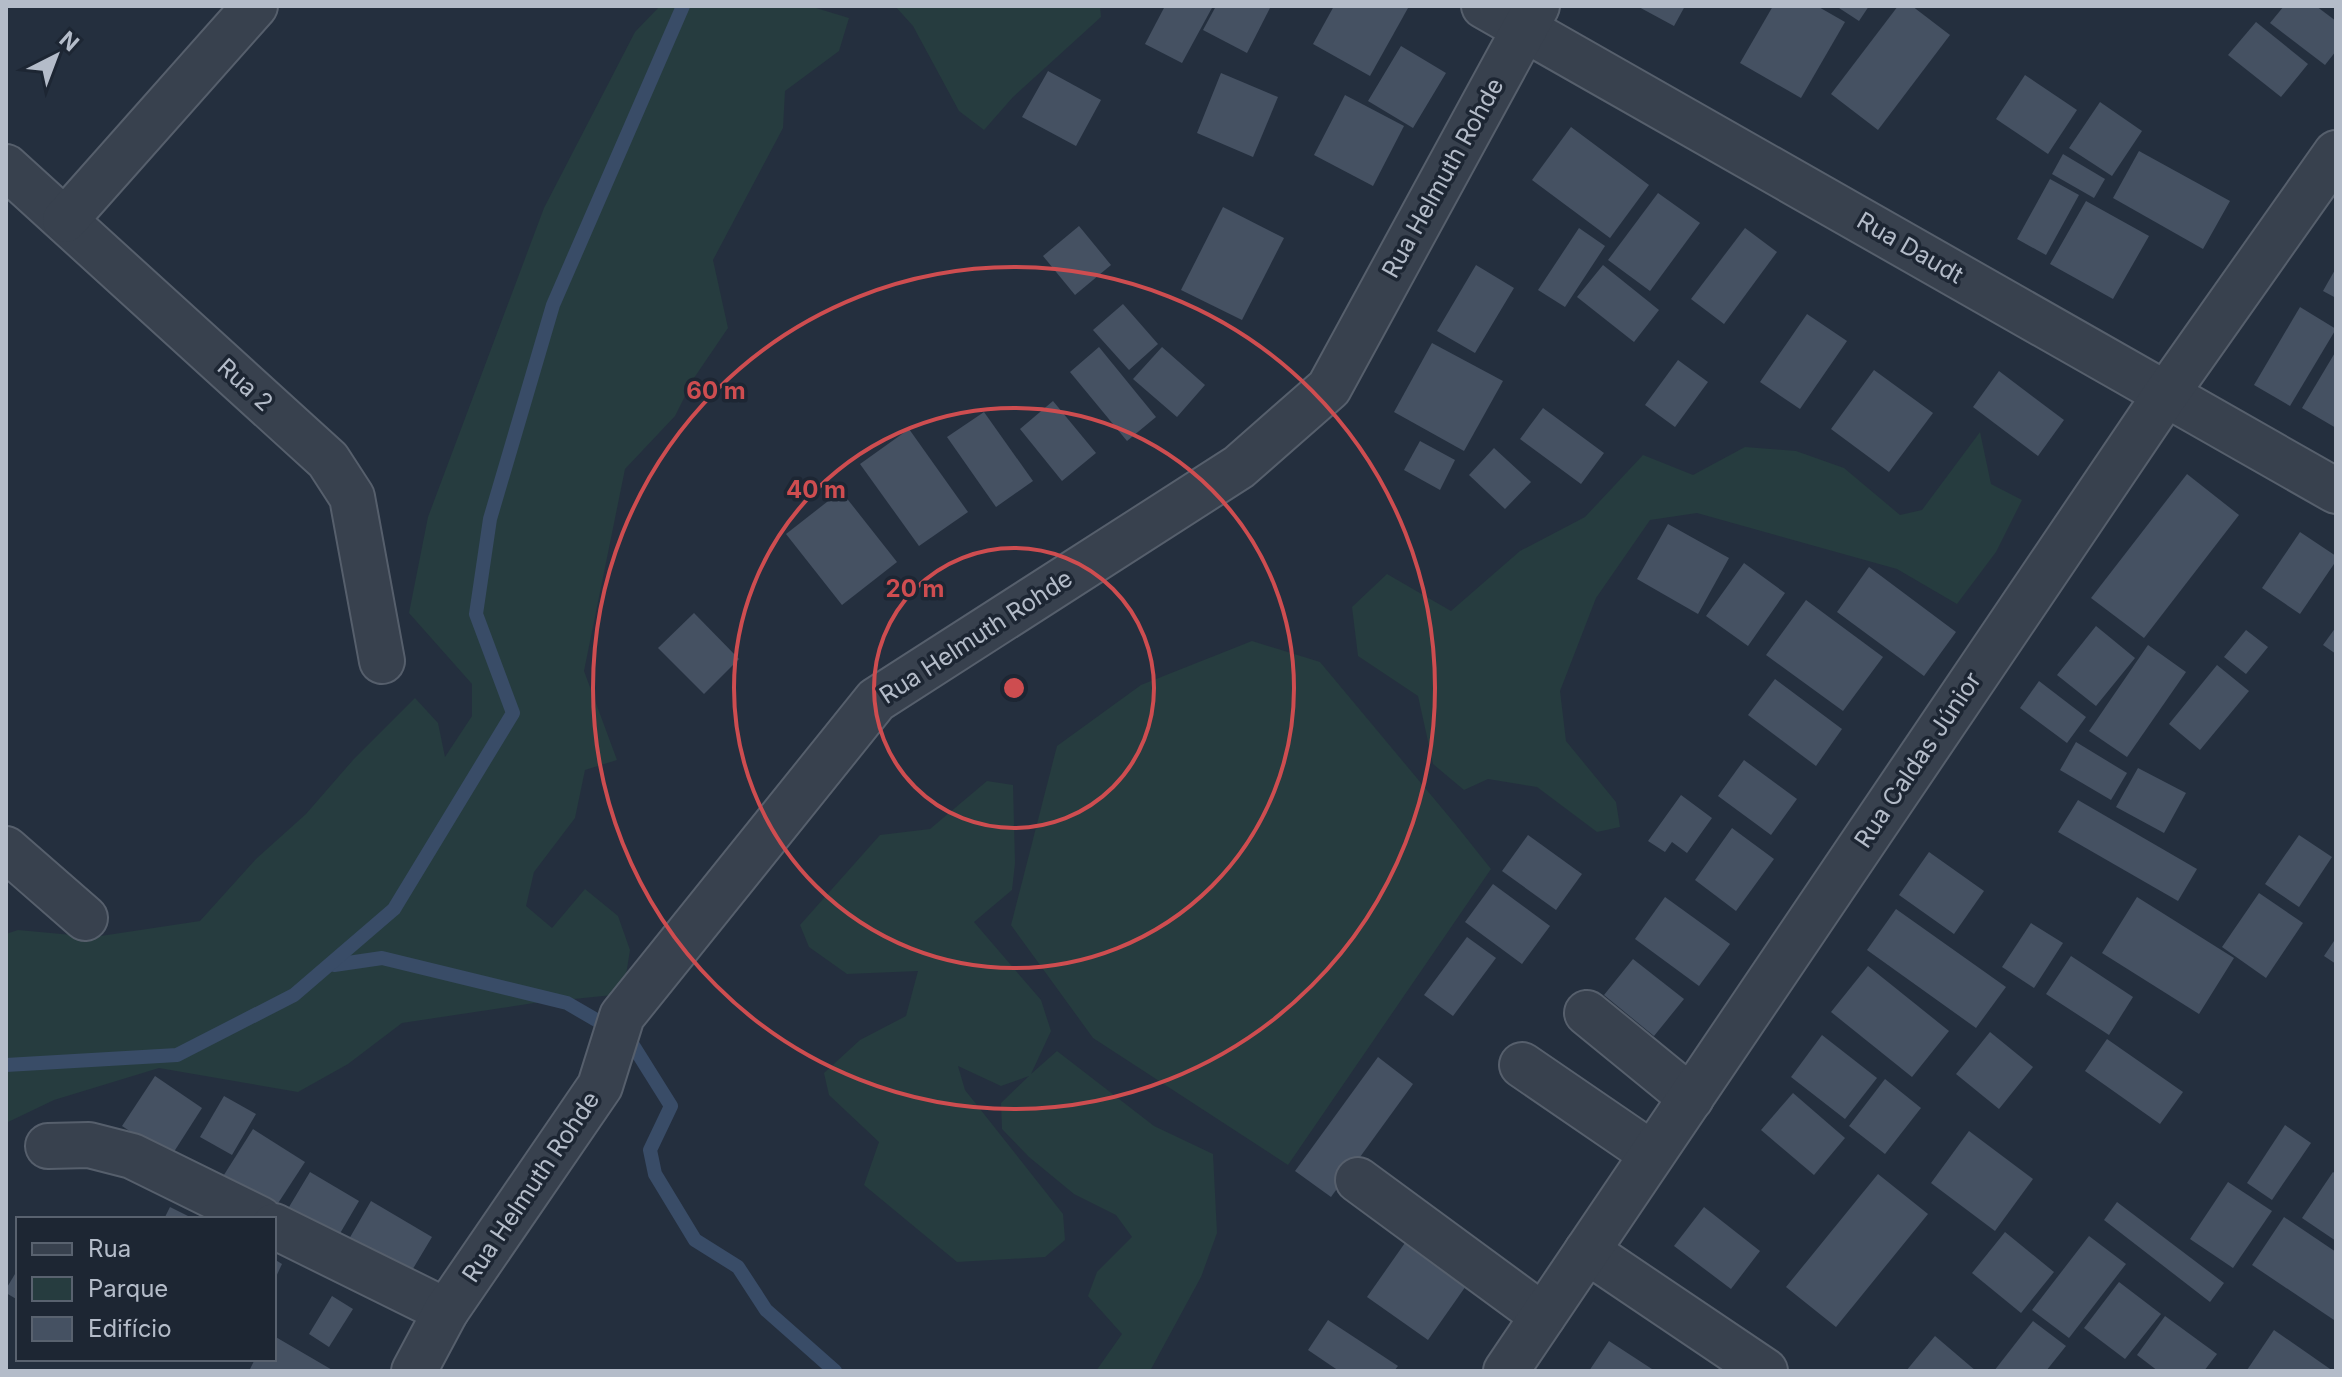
<svg xmlns="http://www.w3.org/2000/svg" width="2342" height="1377" viewBox="0 0 2342 1377" font-family="Inter,sans-serif">
  <rect width="100%" height="100%" fill="#242f3e"/>
  <g fill="#263c3f">
    <path d="M660,6H814L816,8L849,18L839,51L785,91L783,128L713,260L728,328L694,378L675,416L625,469L584,671L617,760L585,770L575,818L534,872L526,906L552,928L585,889L618,916L630,950L623,994L534,1003L402,1023L348,1064L298,1092L159,1068L54,1100L6,1123V934L18,930L94,937L200,921L256,859L306,814L353,760L415,698L438,723L445,757L472,716V684L409,613L428,517L544,208L635,32Z"/>
    <path d="M895,6H1100L1101,17L1013,97L984,130L959,111L913,26Z"/>
    <path d="M1980,432L1991,484L2022,500L1996,552L1957,604L1897,569L1697,513L1650,520L1596,598L1560,691L1566,741L1616,802L1620,827L1597,832L1537,787L1488,779L1464,790L1433,764L1418,696L1358,656L1352,607L1387,574L1451,611L1520,551L1585,517L1643,455L1693,475L1745,447L1796,451L1844,468L1900,515L1922,510Z"/>
    <path d="M1252,641L1320,662L1456,825L1491,869L1288,1165L1093,1038L1011,925L1057,746L1141,685Z"/>
    <path d="M987,781L1013,785L1015,863L1012,890L974,922L1041,1000L1051,1031L1031,1074L1057,1051L1154,1126L1213,1154L1217,1233L1201,1277L1150,1371H1096L1122,1334L1088,1296L1097,1272L1132,1237L1116,1215L1074,1194L1029,1157L1002,1129L1001,1103L1029,1076L1001,1086L958,1066L965,1090L1063,1214L1065,1240L1045,1257L957,1262L864,1185L879,1142L829,1095L824,1073L860,1040L906,1016L918,971L847,974L809,947L800,925L880,835L930,829Z"/>
  </g>
  <g fill="none" stroke-linecap="round" stroke-linejoin="round">
    <g stroke="#394c67" stroke-width="14">
      <path d="M334,965L382,958L567,1003L629,1039L671,1106L650,1150L655,1174L695,1240L738,1267L766,1310L835,1371"/>
      <path d="M6,1065L177,1055L294,995L394,909L513,713L476,614L490,519L553,305L683,6"/>
    </g>
  </g>
  <g fill="#455162">
    <path d="M1165,6H1213L1182,63L1145,44Z"/>
    <path d="M1216,6H1271L1247,53L1203,30Z"/>
    <path d="M1334,6H1404L1408,8L1370,76L1313,44Z"/>
    <path d="M1637,6H1685L1674,26Z"/>
    <path d="M1773,6H1817L1845,22L1801,98L1740,63Z"/>
    <path d="M1836,6H1869L1859,21Z"/>
    <path d="M1898,6H1912L1950,35L1878,130L1831,94Z"/>
    <path d="M2284,6H2316L2336,21V51L2325,65L2270,23Z"/>
    <path d="M2256,22L2308,64L2281,97L2228,55Z"/>
    <path d="M1401,46L1446,73L1413,128L1368,101Z"/>
    <path d="M1048,71L1101,100L1076,146L1022,117Z"/>
    <path d="M1221,73L1278,97L1253,157L1197,133Z"/>
    <path d="M2025,75L2077,110L2048,154L1996,119Z"/>
    <path d="M1345,95L1404,126L1373,186L1314,155Z"/>
    <path d="M2100,102L2142,131L2112,176L2069,148Z"/>
    <path d="M1571,127L1649,185L1610,238L1532,180Z"/>
    <path d="M2139,151L2230,201L2203,249L2113,198Z"/>
    <path d="M2063,154L2105,179L2094,198L2052,174Z"/>
    <path d="M2050,179L2079,195L2046,255L2017,239Z"/>
    <path d="M1658,193L1700,223L1650,291L1608,260Z"/>
    <path d="M2086,201L2149,236L2113,299L2050,264Z"/>
    <path d="M1223,207L1284,238L1242,320L1181,290Z"/>
    <path d="M1079,226L1111,265L1075,295L1043,256Z"/>
    <path d="M1579,228L1605,246L1565,307L1538,290Z"/>
    <path d="M1745,228L1777,252L1724,324L1691,299Z"/>
    <path d="M1476,265L1514,288L1475,353L1437,331Z"/>
    <path d="M1603,265L1659,310L1634,342L1577,297Z"/>
    <path d="M2336,268V298L2323,291Z"/>
    <path d="M1123,304L1158,344L1129,370L1093,330Z"/>
    <path d="M2300,307L2336,329L2290,406L2254,385Z"/>
    <path d="M1807,314L1847,341L1800,409L1760,382Z"/>
    <path d="M1432,343L1503,381L1464,451L1394,412Z"/>
    <path d="M1099,347L1156,417L1127,441L1070,372Z"/>
    <path d="M1162,347L1205,385L1177,417L1133,379Z"/>
    <path d="M2336,351V428L2302,408Z"/>
    <path d="M1678,360L1708,382L1675,427L1645,405Z"/>
    <path d="M1874,370L1933,413L1889,472L1831,429Z"/>
    <path d="M1999,371L2064,420L2038,456L1973,407Z"/>
    <path d="M1053,401L1096,453L1062,481L1020,429Z"/>
    <path d="M1543,408L1604,453L1581,484L1520,439Z"/>
    <path d="M984,412L1033,481L996,507L947,437Z"/>
    <path d="M909,429L968,512L919,546L860,464Z"/>
    <path d="M1420,441L1455,460L1440,490L1404,470Z"/>
    <path d="M1494,448L1531,482L1505,509L1469,475Z"/>
    <path d="M2187,474L2239,515L2144,638L2091,598Z"/>
    <path d="M841,491L897,562L842,605L786,534Z"/>
    <path d="M1668,524L1729,558L1698,614L1637,579Z"/>
    <path d="M2300,532L2336,556V561L2300,614L2262,588Z"/>
    <path d="M1744,563L1785,593L1748,646L1706,616Z"/>
    <path d="M1869,567L1956,632L1924,676L1837,612Z"/>
    <path d="M1806,600L1883,657L1843,711L1766,655Z"/>
    <path d="M694,613L739,659L704,694L658,648Z"/>
    <path d="M2096,626L2135,658L2096,706L2057,675Z"/>
    <path d="M2336,627V654L2323,645Z"/>
    <path d="M2246,630L2268,647L2246,674L2224,657Z"/>
    <path d="M2148,645L2186,672L2127,757L2089,731Z"/>
    <path d="M2217,665L2249,691L2200,750L2169,724Z"/>
    <path d="M1775,679L1842,729L1816,766L1748,715Z"/>
    <path d="M2039,681L2086,717L2067,743L2020,708Z"/>
    <path d="M2076,742L2127,773L2111,800L2060,770Z"/>
    <path d="M1744,760L1797,799L1771,835L1718,796Z"/>
    <path d="M2138,768L2186,793L2164,833L2116,807Z"/>
    <path d="M1681,795L1712,818L1687,853L1672,842L1665,852L1648,841Z"/>
    <path d="M2078,800L2197,869L2178,901L2058,832Z"/>
    <path d="M1732,828L1774,859L1736,911L1695,880Z"/>
    <path d="M1528,835L1582,874L1556,910L1502,871Z"/>
    <path d="M2299,835L2332,857L2299,907L2265,884Z"/>
    <path d="M1929,852L1984,891L1954,934L1899,895Z"/>
    <path d="M1493,884L1550,926L1522,964L1465,922Z"/>
    <path d="M2259,893L2303,923L2266,978L2222,947Z"/>
    <path d="M1665,897L1730,944L1699,986L1635,939Z"/>
    <path d="M2137,897L2234,958L2199,1014L2102,953Z"/>
    <path d="M1896,909L2006,987L1976,1028L1867,950Z"/>
    <path d="M2031,923L2063,943L2034,988L2002,967Z"/>
    <path d="M1467,937L1496,958L1453,1016L1424,995Z"/>
    <path d="M2336,938V964L2324,956Z"/>
    <path d="M2071,956L2133,997L2109,1035L2046,994Z"/>
    <path d="M1633,959L1684,999L1654,1036L1604,995Z"/>
    <path d="M1868,966L1949,1031L1912,1077L1831,1012Z"/>
    <path d="M1990,1032L2033,1067L1999,1109L1956,1074Z"/>
    <path d="M1822,1035L1877,1078L1845,1119L1791,1077Z"/>
    <path d="M2107,1039L2183,1092L2160,1124L2085,1071Z"/>
    <path d="M1378,1057L1413,1084L1331,1197L1295,1171Z"/>
    <path d="M155,1076L202,1108L170,1158L122,1126Z"/>
    <path d="M1885,1079L1921,1108L1885,1154L1849,1126Z"/>
    <path d="M1793,1093L1845,1138L1814,1175L1761,1130Z"/>
    <path d="M224,1096L256,1114L232,1155L200,1137Z"/>
    <path d="M2285,1125L2311,1143L2272,1200L2247,1183Z"/>
    <path d="M253,1129L305,1162L273,1211L222,1178Z"/>
    <path d="M1969,1131L2033,1179L1995,1231L1931,1183Z"/>
    <path d="M310,1172L359,1201L335,1242L286,1212Z"/>
    <path d="M2333,1172L2336,1174V1241L2302,1218Z"/>
    <path d="M1878,1174L1928,1214L1836,1327L1786,1287Z"/>
    <path d="M2228,1182L2272,1211L2233,1268L2190,1239Z"/>
    <path d="M371,1201L432,1237L405,1282L345,1246Z"/>
    <path d="M2117,1202L2224,1283L2210,1302L2104,1220Z"/>
    <path d="M170,1207L194,1219H164Z"/>
    <path d="M1704,1207L1760,1251L1731,1289L1674,1246Z"/>
    <path d="M2284,1217L2336,1252V1317L2334,1320L2252,1265Z"/>
    <path d="M2005,1232L2054,1272L2021,1313L1972,1273Z"/>
    <path d="M2089,1236L2126,1264L2069,1338L2032,1310Z"/>
    <path d="M1407,1240L1468,1283L1428,1340L1367,1297Z"/>
    <path d="M274,1259L282,1264L274,1281Z"/>
    <path d="M18,1269V1300L6,1293V1289Z"/>
    <path d="M2119,1282L2161,1314L2125,1359L2084,1328Z"/>
    <path d="M332,1296L353,1309L329,1347L309,1334Z"/>
    <path d="M2165,1316L2217,1354L2204,1371H2158L2137,1355Z"/>
    <path d="M1328,1320L1398,1366L1394,1371H1339L1308,1350Z"/>
    <path d="M2033,1321L2066,1346L2046,1371H1994Z"/>
    <path d="M2274,1330L2333,1371L2247,1370Z"/>
    <path d="M274,1336L334,1371H253L250,1369L255,1359H274Z"/>
    <path d="M1935,1336L1976,1371H1906Z"/>
    <path d="M1609,1341L1655,1371H1589Z"/>
  </g>
  <g fill="none" stroke-linecap="round" stroke-linejoin="round">
    <g stroke="#565f6c" stroke-width="48">
      <g id="minor">
        <path d="M1484,6L2336,491"/>
        <path d="M6,167L328,460L352,497L382,661"/>
        <path d="M65,220L255,6"/>
        <path d="M6,849L85,918"/>
        <path d="M1587,1013L1691,1098"/>
        <path d="M1522,1065L1652,1154"/>
        <path d="M48,1146L89,1145L132,1156L260,1219"/>
        <path d="M1358,1180L1543,1316"/>
        <path d="M274,1226L446,1311"/>
        <path d="M1587,1251L1765,1371"/>
        <path d="M414,1371L446,1311L600,1086L622,1016L876,700L1239,467L1329,388L1537,6"/>
        <path d="M1506,1371L2166,394L2336,153"/>
      </g>
    </g>
    <use href="#minor" stroke="#38414e" stroke-width="44"/>
  </g>
  <g fill="none" stroke="#ce4d50" stroke-width="4">
    <circle cx="1014" cy="688" r="140"/>
    <circle cx="1014" cy="688" r="280"/>
    <circle cx="1014" cy="688" r="421"/>
  </g>
  <g text-anchor="middle" stroke-width="7" stroke-linejoin="round" paint-order="stroke">
    <g font-size="24" fill="#b4bcc9" stroke="#1d2633">
      <text transform="translate(1443 178) rotate(-61)" y="8">Rua Helmuth Rohde</text>
      <text transform="translate(1910 248) rotate(30)" y="8">Rua Daudt</text>
      <text transform="translate(245 385) rotate(42)" y="8">Rua 2</text>
      <text transform="translate(976 637) rotate(-33)" y="8">Rua Helmuth Rohde</text>
      <text transform="translate(1918 760) rotate(-56)" y="8">Rua Caldas Júnior</text>
      <text transform="translate(531 1187) rotate(-56)" y="8">Rua Helmuth Rohde</text>
    </g>
  </g>
  <circle cx="1014" cy="688" r="12" fill="#ce4d50" stroke="#1d2633" stroke-width="4"/>
  <g font-size="24" text-anchor="middle" font-weight="bold" fill="#ce4d50" stroke="#1d2633" stroke-width="7" stroke-linejoin="round" paint-order="stroke">
    <text x="716" y="399">60 m</text>
    <text x="816" y="498">40 m</text>
    <text x="915" y="597">20 m</text>
  </g>
  <rect width="2342" height="1377" fill="none" stroke="#b4bcc9" stroke-width="16"/>
  <rect x="16" y="1217" width="260" height="144" fill="#1d2633" stroke="#59626f" stroke-width="2"/>
  <rect x="32" y="1243" width="40" height="12" fill="#38414e" stroke="#59626f" stroke-width="2"/>
  <text x="88" y="1257" font-size="24" fill="#b4bcc9">Rua</text>
  <rect x="32" y="1277" width="40" height="24" fill="#263c3f" stroke="#59626f" stroke-width="2"/>
  <text x="88" y="1297" font-size="24" fill="#b4bcc9">Parque</text>
  <rect x="32" y="1317" width="40" height="24" fill="#455162" stroke="#59626f" stroke-width="2"/>
  <text x="88" y="1337" font-size="24" fill="#b4bcc9">Edifício</text>
  <g transform="translate(56 56) rotate(42)" stroke="#1d2633" stroke-width="6" paint-order="stroke">
  <path d="M0-6L14 30L0 20L-14 30Z" fill="#b4bcc9"/>
  <text y="-12" font-size="22" font-weight="bold" text-anchor="middle" fill="#b4bcc9">N</text>
  </g>
</svg>
